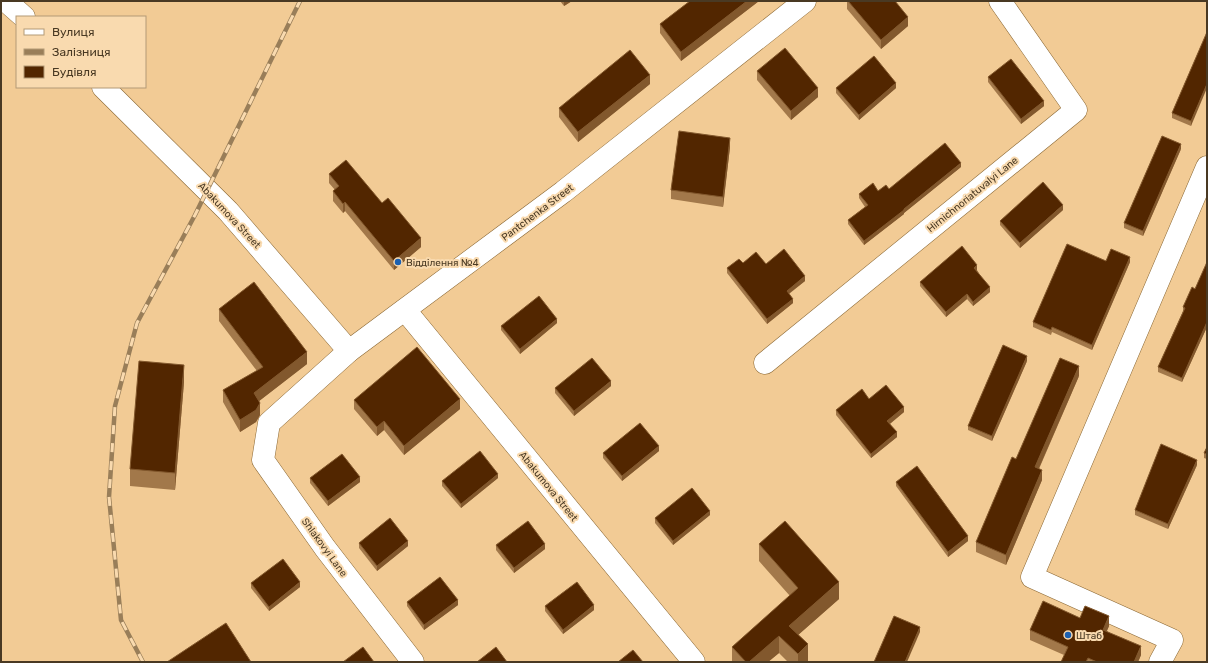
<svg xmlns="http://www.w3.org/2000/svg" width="1208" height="663" viewBox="0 0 1208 663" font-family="Rubik,sans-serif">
  <rect width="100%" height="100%" fill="#f2cb95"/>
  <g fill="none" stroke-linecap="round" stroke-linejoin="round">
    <g stroke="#8a6733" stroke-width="23">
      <g id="minor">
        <path d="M6,1L24,17"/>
        <path d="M103,87L228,211L349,351"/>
        <path d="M405,310L694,662"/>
        <path d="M765,363L1076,110L1000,1"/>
        <path d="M413,662L325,548L263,460L269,423L349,351L563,192L805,1"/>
        <path d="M1160,662L1172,640L1032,577L1207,167"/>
      </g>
    </g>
    <use href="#minor" stroke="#fff" stroke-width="22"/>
    <g stroke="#997e59" stroke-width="4.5">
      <path id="rail" d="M143,662L121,620L109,497L115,406L137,323L195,215L300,1"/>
    </g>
    <use href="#rail" stroke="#f9daaf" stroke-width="3" stroke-dasharray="9" stroke-linecap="butt"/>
  </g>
  <g fill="#a2784a">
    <path d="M560,1H572L564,6Z"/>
    <path d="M690,1H759L681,61L660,33V24Z"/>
    <path d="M847,1H895L908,26L881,49L847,9Z"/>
    <path d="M1207,32L1191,126L1172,118V113Z"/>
    <path d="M757,71L818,97L791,120L757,80Z"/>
    <path d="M988,77L1044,106L1021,124L988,82Z"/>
    <path d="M650,84L578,142L559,117V108Z"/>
    <path d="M836,88H896L859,120L836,93Z"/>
    <path d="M730,147L723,207L671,199V190Z"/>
    <path d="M1181,149L1143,236L1124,228V223Z"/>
    <path d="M961,167L904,213V214L864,245L848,224V220L865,207L859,198V194L889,189Z"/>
    <path d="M329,174L382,203L421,247L394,270L345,211L343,213L333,201V191L335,190L329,183Z"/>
    <path d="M1063,210L1020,248L1000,225V221Z"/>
    <path d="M1106,261L1130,262L1092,350L1052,332L1051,335L1033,327V322Z"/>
    <path d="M1207,262V327L1182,382L1158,372V367L1183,311V307L1195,289Z"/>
    <path d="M743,263L766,264L805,281L789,294L793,303L767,324L727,273V268Z"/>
    <path d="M977,270L990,292L973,306L967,299L946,317L920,286V282Z"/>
    <path d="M219,309L307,364L259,401L260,415L256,422L240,432L223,402V390L257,371L219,321Z"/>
    <path d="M557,323L520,354L501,330V326Z"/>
    <path d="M1027,361L992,441L968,430V426Z"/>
    <path d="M1079,376L1039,469L1042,480L1006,565L976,552V542L1016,459Z"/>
    <path d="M184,382L175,490L130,486V469Z"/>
    <path d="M611,386L574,416L555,393V388Z"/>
    <path d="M869,399L904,412L890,424L897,437L871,458L836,415V410Z"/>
    <path d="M354,400L460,409L404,455L384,430L377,436L354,409Z"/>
    <path d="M1207,447V459L1204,458V453Z"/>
    <path d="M659,451L622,481L603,458V453Z"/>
    <path d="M1197,465L1168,529L1135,515V510Z"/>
    <path d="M310,478L360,482L328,506L310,483Z"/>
    <path d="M498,478L461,508L442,486V481Z"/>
    <path d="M896,482L968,541L948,557L896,486Z"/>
    <path d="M710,515L673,545L655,523V518Z"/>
    <path d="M359,543L408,546L377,571L359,548Z"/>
    <path d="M759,544L839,599L798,635L808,661L806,662H788L779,653L768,662H732V647L790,596L759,561Z"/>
    <path d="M496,545L545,549L514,573L496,550Z"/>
    <path d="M251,583L300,587L269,611L251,588Z"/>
    <path d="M407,602L458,605L424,630L407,606Z"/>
    <path d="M545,606L594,610L563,634L545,611Z"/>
    <path d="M1080,618L1109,626L1107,631L1141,655L1138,662H1061L1064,655L1030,640V630Z"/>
    <path d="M1207,620V628H1206V623Z"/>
  </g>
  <g fill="#82582d">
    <path d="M564,1H572L564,6Z"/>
    <path d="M747,1H759L681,61V52Z"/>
    <path d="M908,17V26L881,49V40Z"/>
    <path d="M650,75V84L578,142V132Z"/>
    <path d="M896,83V88L859,120V115Z"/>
    <path d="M1207,84V88L1191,126V121Z"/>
    <path d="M818,88V97L791,120V111Z"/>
    <path d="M1044,101V106L1021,124V119Z"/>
    <path d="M730,138V147L723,207V197Z"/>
    <path d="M1181,144V149L1143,236V231Z"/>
    <path d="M961,163V167L904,213V214L864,245V241Z"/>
    <path d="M345,202V211L343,213V204Z"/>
    <path d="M1063,205V210L1020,248V243Z"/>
    <path d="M421,238V247L394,270V261Z"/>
    <path d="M1130,257V262L1092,350V345Z"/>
    <path d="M977,265V270L974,272V268Z"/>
    <path d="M805,276V281L787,295V291Z"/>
    <path d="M990,287V292L973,306V302Z"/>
    <path d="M967,294V299L946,317V312Z"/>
    <path d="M793,299V303L767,324V319Z"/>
    <path d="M557,319V323L520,354V349Z"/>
    <path d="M1207,322V327L1182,382V378Z"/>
    <path d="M307,352V364L254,405V393Z"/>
    <path d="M1027,356V361L992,441V436Z"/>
    <path d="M184,365V382L175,490V473Z"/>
    <path d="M1079,366V376L1035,477V467Z"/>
    <path d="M611,381V386L574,416V411Z"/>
    <path d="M460,399V409L404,455V446Z"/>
    <path d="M260,403V415L256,422L240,432V420Z"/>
    <path d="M904,407V412L887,426V421Z"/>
    <path d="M384,421V430L377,436V427Z"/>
    <path d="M897,432V437L871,458V454Z"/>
    <path d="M659,446V451L622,481V476Z"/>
    <path d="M1197,460V465L1168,529V524Z"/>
    <path d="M1042,470V480L1006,565V555Z"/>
    <path d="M498,474V478L461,508V504Z"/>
    <path d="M360,477V482L328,506V501Z"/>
    <path d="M710,511V515L673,545V541Z"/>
    <path d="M968,536V541L948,557V552Z"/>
    <path d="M408,541V546L377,571V566Z"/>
    <path d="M545,544V549L514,573V568Z"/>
    <path d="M300,582V587L269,611V607Z"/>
    <path d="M839,582V599L789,643V626Z"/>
    <path d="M458,600V605L424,630V625Z"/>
    <path d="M594,605V610L563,634V630Z"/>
    <path d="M1109,616V626L1103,639V630Z"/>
    <path d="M920,627V632L907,662H905Z"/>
    <path d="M779,636V653L768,662H749Z"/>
    <path d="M808,644V661L806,662H798V654Z"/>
    <path d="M1141,646V655L1138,662H1134Z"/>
  </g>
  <g fill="#522600" stroke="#82582d">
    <path d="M690,1H747L681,52L660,24Z"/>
    <path d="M848,1H895L908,17L881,40Z"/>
    <path d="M1207,32V84L1191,121L1172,113Z"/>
    <path d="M785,48L818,88L791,111L757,71Z"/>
    <path d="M630,50L650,75L578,132L559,108Z"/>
    <path d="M874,56L896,83L859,115L836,88Z"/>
    <path d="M1011,59L1044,101L1021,119L988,77Z"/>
    <path d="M679,131L730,138L723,197L671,190Z"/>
    <path d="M1162,136L1181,144L1143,231L1124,223Z"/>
    <path d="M945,143L961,163L904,209V210L864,241L848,220L868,205L859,194L873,183L878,191L886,185L889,189Z"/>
    <path d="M346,160L382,203L388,198L421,238L394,261L345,202L343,204L333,191L339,186L329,174Z"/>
    <path d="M1043,182L1063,205L1020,243L1000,221Z"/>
    <path d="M1067,244L1106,261L1111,249L1130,257L1092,345L1052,327L1051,330L1033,322Z"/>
    <path d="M962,246L977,265L974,268L990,287L973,302L967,294L946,312L920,282Z"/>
    <path d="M784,249L805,276L787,291L793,299L767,319L727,268L739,259L743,263L756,252L766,264Z"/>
    <path d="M1207,262V322L1182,378L1158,367L1185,308L1183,307L1192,287L1195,289Z"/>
    <path d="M254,282L307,352L254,393L260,403L256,410L240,420L223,390L263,367L219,309Z"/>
    <path d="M539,296L557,319L520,349L501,326Z"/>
    <path d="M1003,345L1027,356L992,436L968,426Z"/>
    <path d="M417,347L460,399L404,446L384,421L377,427L354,400Z"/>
    <path d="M592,358L611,381L574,411L555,388Z"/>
    <path d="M1060,358L1079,366L1035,467L1042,470L1006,555L976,542L1012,457L1016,459Z"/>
    <path d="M139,361L184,365L175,473L130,469Z"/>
    <path d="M886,385L904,407L887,421L897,432L871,454L836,410L862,389L869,399Z"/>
    <path d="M640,423L659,446L622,476L603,453Z"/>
    <path d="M1161,444L1197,460L1168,524L1135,510Z"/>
    <path d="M1207,447V454L1204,453Z"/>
    <path d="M480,451L498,474L461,504L442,481Z"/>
    <path d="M342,454L360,477L328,501L310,478Z"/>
    <path d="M917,466L968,536L948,552L896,482Z"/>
    <path d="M692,488L710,511L673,541L655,518Z"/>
    <path d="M390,518L408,541L377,566L359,543Z"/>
    <path d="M528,521L545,544L514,568L496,545Z"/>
    <path d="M785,521L839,582L789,626L808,644L798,654L779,636L749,662H746L732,647L798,588L759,544Z"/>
    <path d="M283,559L300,582L269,607L251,583Z"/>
    <path d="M440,577L458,600L424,625L407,602Z"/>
    <path d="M577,582L594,605L563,630L545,606Z"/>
    <path d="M1043,601L1080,618L1085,606L1109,616L1103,630L1141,646L1134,662H1097L1088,658L1086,662H1061L1068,647L1030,630Z"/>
    <path d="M894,616L920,627L905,662H874Z"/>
    <path d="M226,623L251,662H167Z"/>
    <path d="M363,647L374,662H343Z"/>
    <path d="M496,647L507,662H477Z"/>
    <path d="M633,650L643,662H618Z"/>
  </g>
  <g fill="#1c60b0" stroke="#f9daaf" stroke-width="1.5">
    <circle cx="398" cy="262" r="4"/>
    <circle cx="1068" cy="635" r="4"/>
  </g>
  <g text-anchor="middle" stroke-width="4" stroke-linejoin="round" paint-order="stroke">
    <g font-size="10" fill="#493923" stroke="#f9daaf">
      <text transform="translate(972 194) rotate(-39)" y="4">Hirnichnoriatuvalyi Lane</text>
      <text transform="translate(537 212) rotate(-37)" y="4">Pantchenka Street</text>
      <text transform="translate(230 215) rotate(47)" y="4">Abakumova Street</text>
      <text transform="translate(549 486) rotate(51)" y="4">Abakumova Street</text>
      <text transform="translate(325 547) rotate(54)" y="4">Shlakovyi Lane</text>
    </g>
    <g font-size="10" fill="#493923" stroke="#f9daaf" text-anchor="start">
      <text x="406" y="266">Відділення №4</text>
      <text x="1076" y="639">Штаб</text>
    </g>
  </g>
  <rect width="1208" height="663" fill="none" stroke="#493923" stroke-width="4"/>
  <rect x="16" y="16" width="130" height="72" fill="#f9daaf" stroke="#b39a77"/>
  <rect x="24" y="29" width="20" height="6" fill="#ffffff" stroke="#b39a77"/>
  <text x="52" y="36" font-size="12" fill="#493923">Вулиця</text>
  <rect x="24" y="49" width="20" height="6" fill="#997e59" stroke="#b39a77"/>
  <text x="52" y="56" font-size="12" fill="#493923">Залізниця</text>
  <rect x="24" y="66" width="20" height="12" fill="#522600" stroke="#b39a77"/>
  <text x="52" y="76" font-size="12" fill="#493923">Будівля</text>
</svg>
